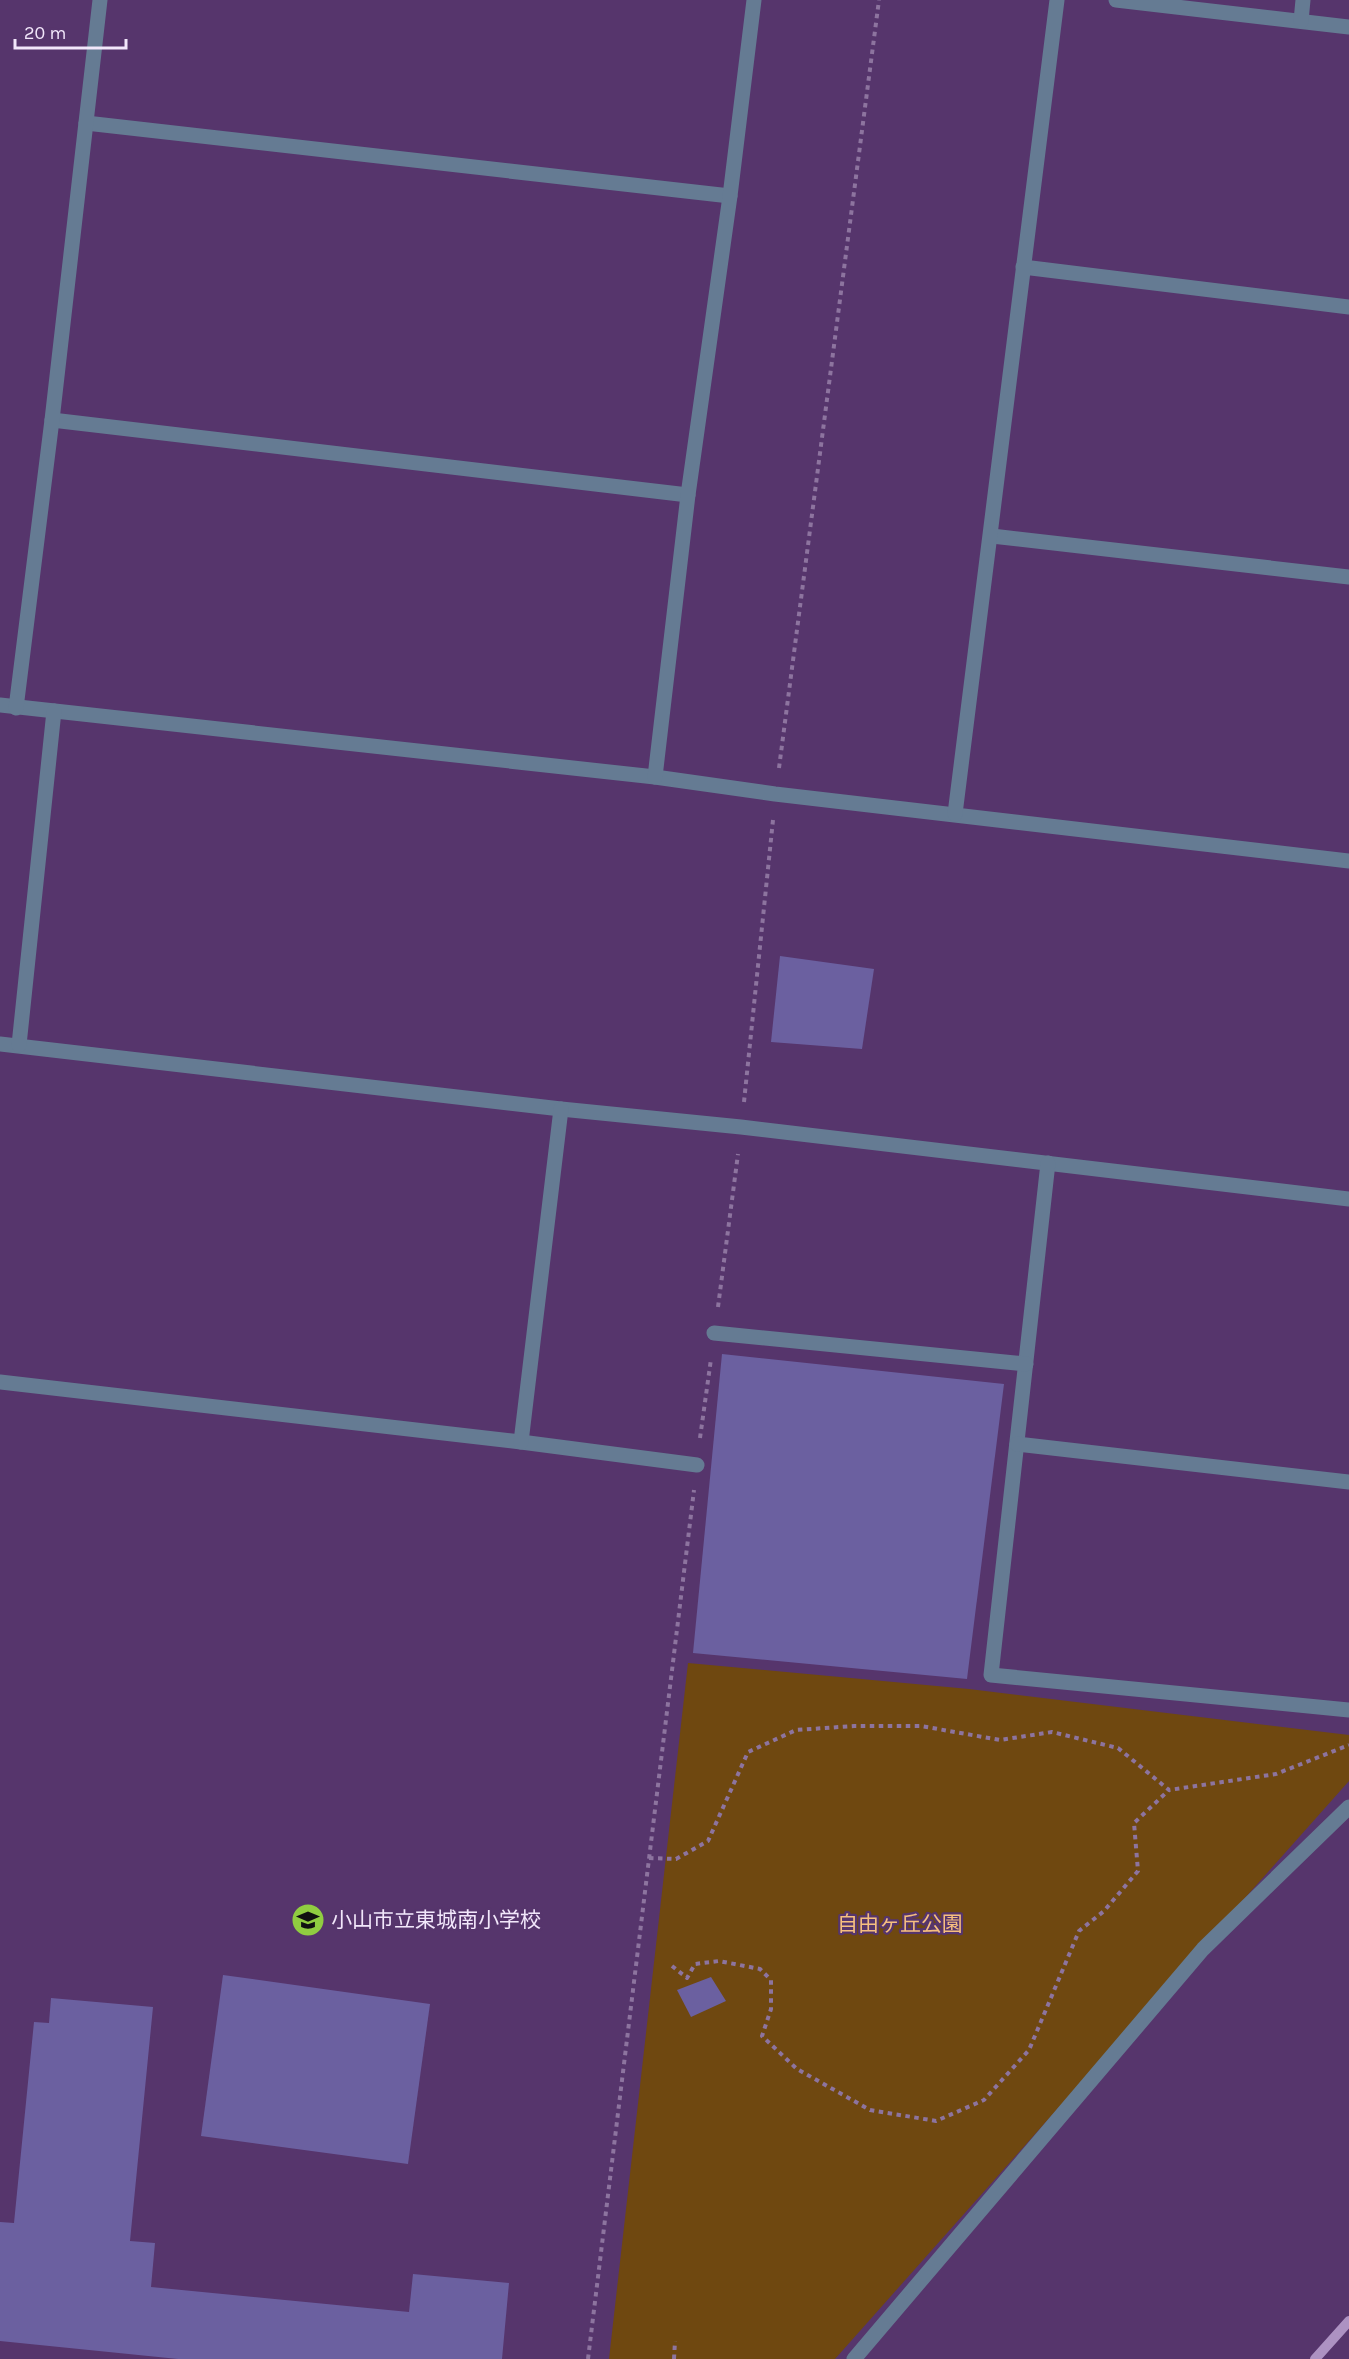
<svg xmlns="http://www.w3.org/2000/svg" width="1349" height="2359" viewBox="0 0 1349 2359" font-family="Karla,'Noto Sans JP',sans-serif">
  <rect width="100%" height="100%" fill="#56356c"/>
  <path fill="#6f4810" d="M688,1663L969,1689L1349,1735V1781L835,2359H609Z"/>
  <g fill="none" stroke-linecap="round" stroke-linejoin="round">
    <path stroke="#ad92c2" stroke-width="10" d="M1315,2359L1349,2321"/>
  </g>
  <g fill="#6b60a0">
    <path d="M780,956L874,969L862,1049L771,1042Z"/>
    <path d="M722,1354L1004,1384L967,1679L693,1653Z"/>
    <path d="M223,1975L430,2004L408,2164L201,2136Z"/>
    <path d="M711,1977L726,2001L691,2017L677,1990Z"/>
    <path d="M51,1998L153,2007L130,2241L155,2243L151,2287L409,2312L413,2274L509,2283L502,2359H178L0,2341V2222L14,2223L34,2022L49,2023Z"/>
  </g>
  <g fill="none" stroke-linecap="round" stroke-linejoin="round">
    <g stroke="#8d749f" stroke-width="4" stroke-dasharray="4.5 4.5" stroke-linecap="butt">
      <path d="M779,768L879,0"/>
      <path d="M744,1102L773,820"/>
      <path d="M718,1307L738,1154"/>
      <path d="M700,1438L711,1359"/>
      <path d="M649,1858L676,1859L708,1841L748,1752L796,1730L854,1726H921L1000,1740L1052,1732L1118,1748L1169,1790L1276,1774L1349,1745"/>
      <path d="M672,1966L687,1978L695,1964L719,1961L760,1969L771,1980V2009L762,2036L797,2069L870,2110L936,2121L984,2100L1029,2050L1079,1931L1104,1911L1138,1871L1134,1823L1169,1790"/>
      <path d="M588,2359L694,1490"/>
      <path d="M674,2359L675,2341"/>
    </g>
    <g stroke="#657b93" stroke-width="15">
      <path d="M1116,0L1349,27"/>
      <path d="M1301,21L1303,0"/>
      <path d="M86,123L730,196"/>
      <path d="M1023,267L1349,307"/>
      <path d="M52,420L688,495"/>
      <path d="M992,536L1349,577"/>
      <path d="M0,705L655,777L775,794L1349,861"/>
      <path d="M16,708L52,420L100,0"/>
      <path d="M655,777L688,495L730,196L754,0"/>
      <path d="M955,814L1057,0"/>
      <path d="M0,1044L561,1109L741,1127L1349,1199"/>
      <path d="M19,1045L54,711"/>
      <path d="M1048,1163L991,1675L1349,1710"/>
      <path d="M714,1333L1026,1364"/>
      <path d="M0,1382L521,1442L697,1465"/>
      <path d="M521,1442L561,1109"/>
      <path d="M1017,1444L1349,1482"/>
      <path d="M854,2359L1203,1949L1349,1807"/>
    </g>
  </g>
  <defs>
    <g id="school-disc" transform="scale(1.725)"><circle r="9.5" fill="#90cd41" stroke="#56356c"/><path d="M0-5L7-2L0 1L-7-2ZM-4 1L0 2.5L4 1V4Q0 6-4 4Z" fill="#111"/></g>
  </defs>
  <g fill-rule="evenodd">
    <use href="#school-disc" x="308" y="1920"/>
  </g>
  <g text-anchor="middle" stroke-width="4.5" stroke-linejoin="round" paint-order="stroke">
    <g font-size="21" fill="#f2e7fb" stroke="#56356c" text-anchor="start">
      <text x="331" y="1927">小山市立東城南小学校</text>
    </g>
    <g font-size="21" fill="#f6bf7f" stroke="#56356c">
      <text x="900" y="1931">自由ヶ丘公園</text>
    </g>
  </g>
  <path d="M15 39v9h111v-9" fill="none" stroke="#f2e7fb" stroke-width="3"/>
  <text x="24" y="39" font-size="18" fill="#f2e7fb" stroke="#56356c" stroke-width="4.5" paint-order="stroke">20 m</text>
</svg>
